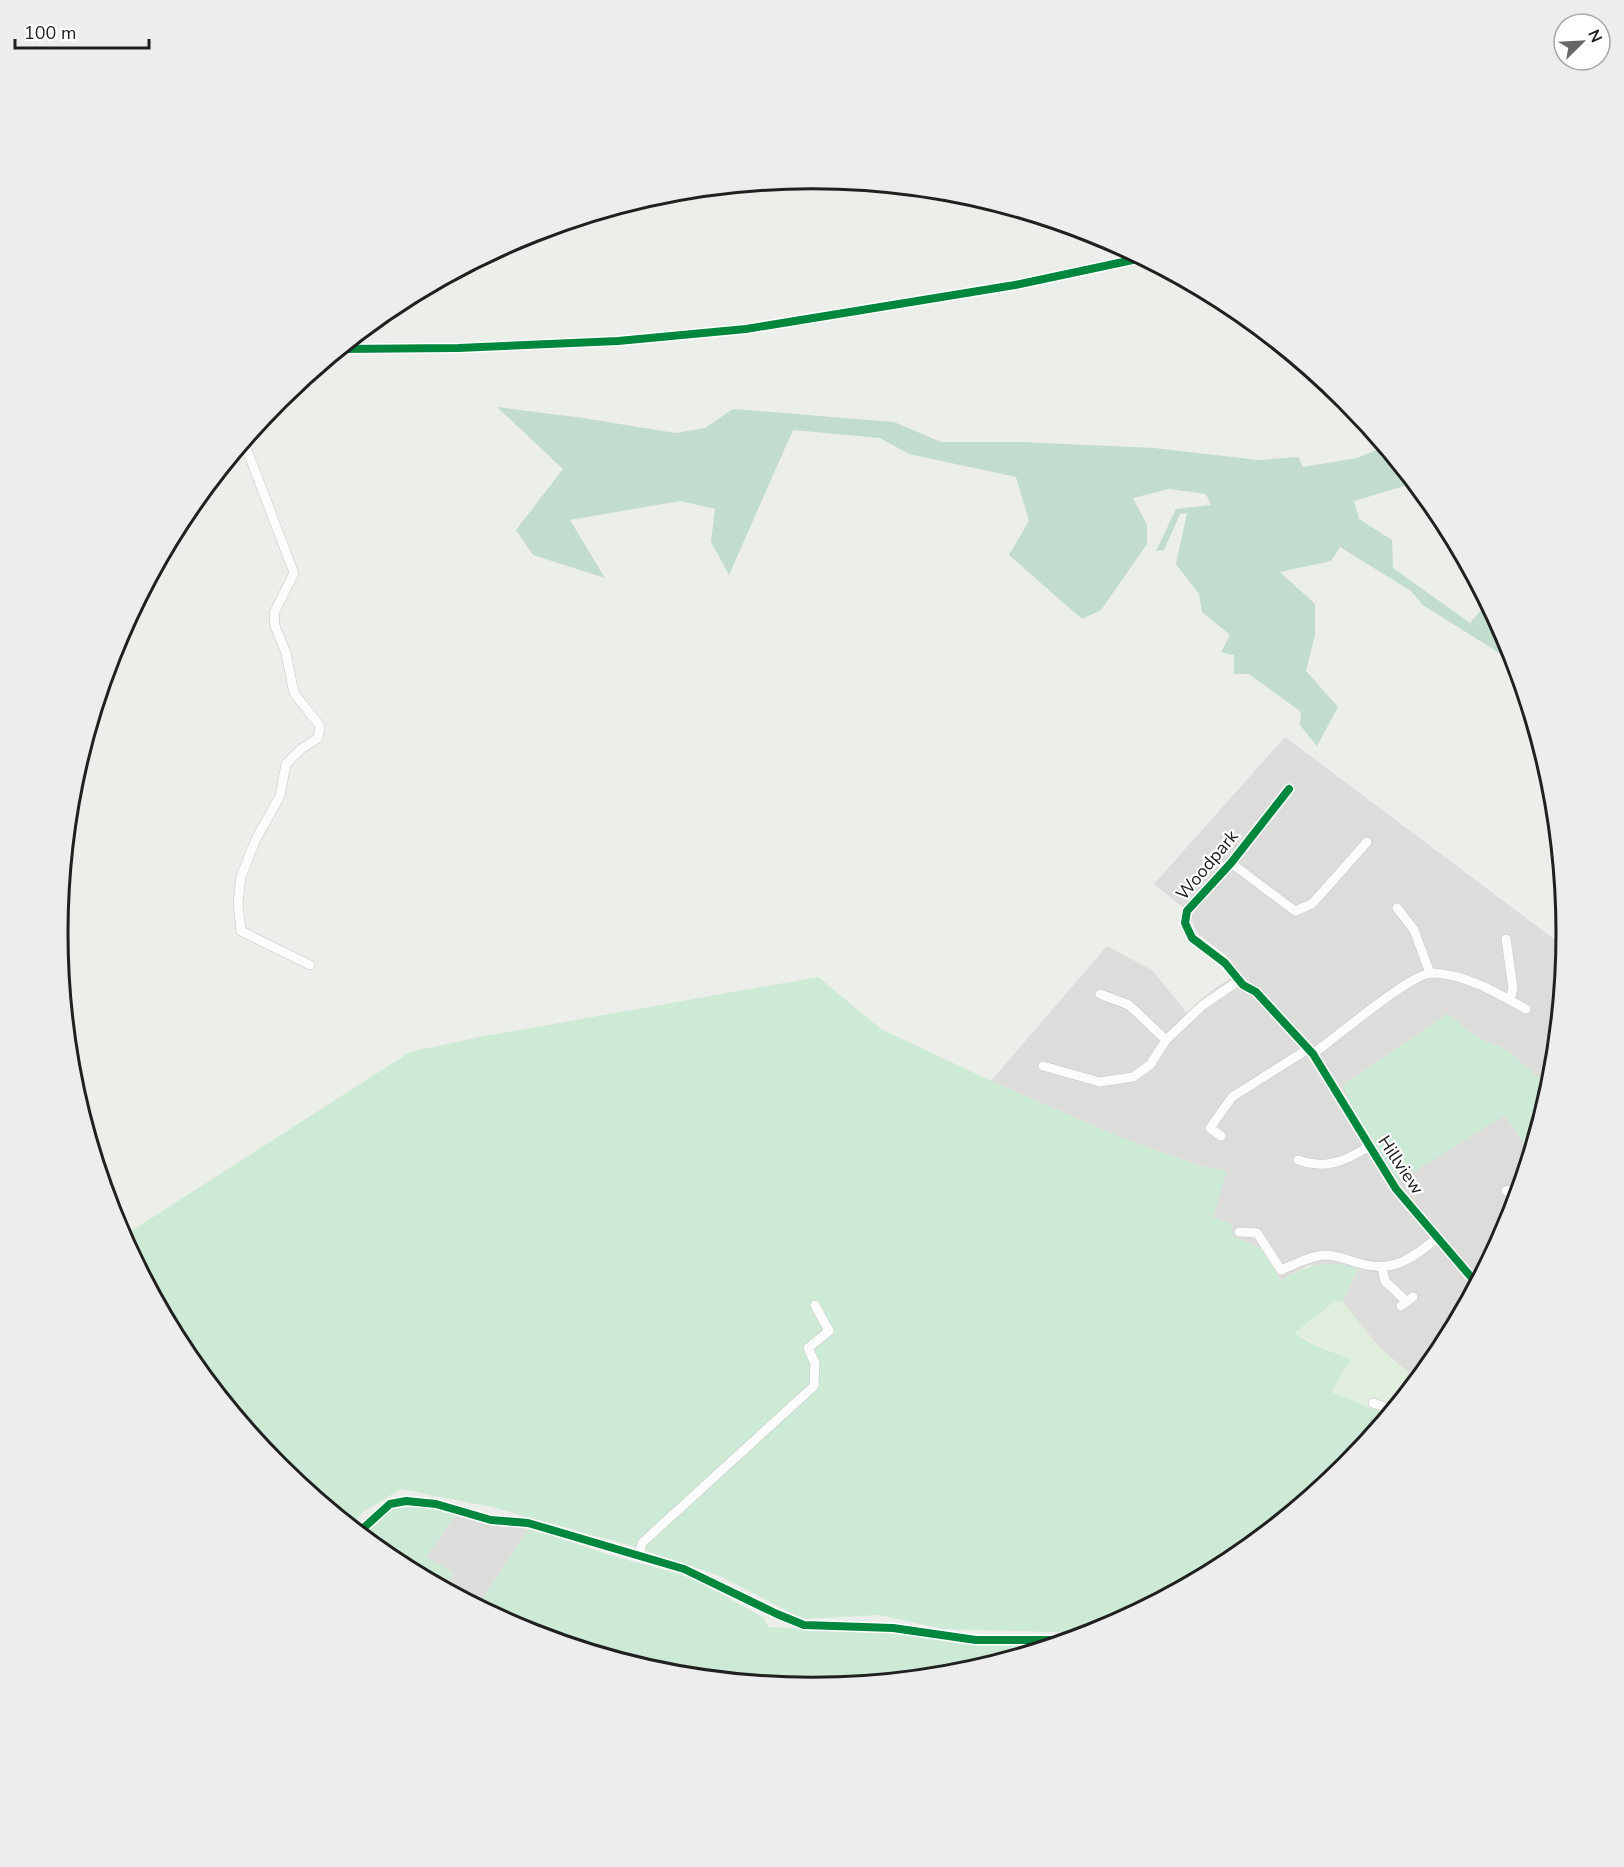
<svg xmlns="http://www.w3.org/2000/svg" width="1624" height="1867" viewBox="0 0 1624 1867" font-family="'Nunito Sans',sans-serif">
  <rect width="100%" height="100%" fill="#eceee9"/>
  <g fill="#dcddda">
    <path d="M1285,737L1566,948L1552,1081L1549,1087L1507,1050L1480,1039L1447,1014L1343,1085L1505,1115L1531,1153L1509,1223L1440,1353L1417,1380L1378,1346L1343,1302L1357,1270L1309,1265L1280,1281L1265,1250L1231,1236L1213,1217L1226,1171L1203,1167L1122,1138L991,1081L1107,946L1152,970L1187,1013L1203,997L1239,972L1226,955L1199,935L1194,927L1191,914L1154,884Z"/>
    <path d="M456,1514L529,1527L478,1607L443,1588L454,1573L426,1557Z"/>
  </g>
  <path fill="#e0eedd" d="M1335,1300L1343,1302L1378,1346L1417,1380L1388,1415L1331,1392L1350,1359L1293,1333Z"/>
  <g fill="#ccead5">
    <path d="M818,977L881,1029L991,1081L1122,1138L1203,1167L1227,1171L1213,1217L1233,1225L1232,1236L1265,1250L1280,1281C1308,1266 1326,1257 1357,1269L1343,1302L1335,1301L1294,1333L1310,1343L1350,1359L1331,1392L1388,1415L1346,1468L1231,1561L1093,1633L943,1629L880,1615L803,1619L720,1576L632,1546L492,1507L401,1489L363,1512L351,1527L278,1467L184,1353L122,1237L410,1052L480,1037Z"/>
    <path d="M1447,1014L1480,1039L1507,1050L1549,1087L1551,1085L1531,1153L1505,1115L1399,1181L1351,1106L1343,1085Z"/>
    <path d="M404,1503L456,1514L426,1557L454,1573L443,1588L392,1561L360,1535L385,1513Z"/>
    <path d="M529,1527L609,1555L691,1577L764,1618L768,1627L888,1632L964,1644L1016,1643L1026,1654L959,1674L812,1688L664,1674L523,1631L478,1607Z"/>
  </g>
  <path fill="#c2dcce" d="M497,407L583,418L675,433L705,428L733,409L894,422L941,442H1021L1154,448L1258,460L1298,457L1303,467L1357,458L1384,447L1414,483L1354,501L1359,519L1392,540L1393,568L1470,623L1487,603L1510,645L1515,663L1423,605L1411,591L1340,547L1331,561L1280,572L1315,604V635L1306,671L1338,707L1317,746L1300,725L1301,712L1249,674H1234V655L1221,652L1230,635L1202,612L1199,594L1176,564L1187,513L1180,514L1164,550L1156,551L1176,509L1211,505L1206,494L1169,489L1133,498L1147,525V544L1101,610L1082,619L1009,555L1029,521L1016,477L909,454L880,438L793,430L729,575L711,542L715,509L680,501L570,520L605,578L533,555L516,530L563,469Z"/>
  <g fill="none" stroke-linecap="round" stroke-linejoin="round">
    <g stroke="#c6c7c5" stroke-width="10">
      <g id="minor">
        <path d="M340,349L458,348L618,341L746,329L1015,285L1142,258"/>
        <path d="M244,442L294,573L274,613L275,626L286,653L294,693L320,726L318,738L301,749L286,764L280,796L256,839L241,877L238,903L241,931L310,965"/>
        <path d="M1289,789L1231,863L1187,911L1185,923L1192,938L1225,963L1243,985L1256,992L1313,1054L1396,1189L1477,1284"/>
        <path d="M1231,863L1295,911L1312,904L1367,842"/>
        <path d="M1397,908L1414,930L1430,973"/>
        <path d="M1506,939L1513,988L1510,1000"/>
        <path d="M1100,994L1129,1005L1166,1040"/>
        <path d="M1313,1054C1334,1039 1411,973 1432,973C1466,974 1497,993 1526,1009"/>
        <path d="M1043,1066L1100,1082L1133,1077L1150,1065L1166,1040L1203,1005L1238,981"/>
        <path d="M1221,1136L1210,1128L1232,1097L1308,1049"/>
        <path d="M1298,1160C1327,1170 1345,1161 1370,1146"/>
        <path d="M1506,1191L1520,1188"/>
        <path d="M1239,1232L1257,1233L1281,1270C1295,1264 1310,1256 1325,1255C1338,1255 1350,1261 1362,1264C1393,1273 1415,1257 1438,1237"/>
        <path d="M1382,1268L1385,1281L1407,1302"/>
        <path d="M1401,1306L1413,1297"/>
        <path d="M1373,1403L1393,1410"/>
        <path d="M358,1533L390,1504L406,1501L436,1504L491,1520L528,1523L684,1569L777,1614L804,1625L893,1628L976,1640H1072"/>
        <path d="M639,1556L642,1543L814,1386L815,1363L808,1348L829,1331L815,1305"/>
      </g>
    </g>
    <use href="#minor" stroke="#fcfcfc" stroke-width="9"/>
    <g stroke="#fff" stroke-width="11">
      <g id="cycleway">
        <path d="M340,349L458,348L618,341L746,329L1015,285L1142,258"/>
        <path d="M1289,789L1231,863L1187,911L1185,923L1192,938L1225,963L1243,985L1256,992L1313,1054L1396,1189L1477,1284"/>
        <path d="M358,1533L390,1504L406,1501L436,1504L491,1520L528,1523L684,1569L777,1614L804,1625L893,1628L976,1640H1072"/>
      </g>
    </g>
    <use href="#cycleway" stroke="#00873e" stroke-width="8"/>
  </g>
  <g text-anchor="middle" stroke-width="4.5" stroke-linejoin="round" paint-order="stroke">
    <g font-size="18" fill="#202020" stroke="#fff">
      <text transform="translate(1207 865) rotate(-50)" y="6">Woodpark</text>
      <text transform="translate(1401 1165) rotate(56)" y="6">Hillview</text>
    </g>
  </g>
  <path d="M0 0H1624V1867H0ZM68 933a744 744 0 1 1 1488 0a744 744 0 1 1-1488 0Z" fill="#ededed" fill-rule="evenodd"/>
  <path fill="none" stroke="#202020" stroke-width="3" d="M68 933a744 744 0 1 1 1488 0a744 744 0 1 1-1488 0Z"/>
  <g transform="translate(1582 42) rotate(66)"><circle r="28" fill="#ffffff" stroke="#a6a6a6" stroke-width="1.5"/>
  <path d="M0-4.5L10 22L0 15L-10 22Z" fill="#676866"/>
  <text y="-9" font-size="16" font-weight="bold" text-anchor="middle" fill="#202020">N</text>
  </g>
  <path d="M15 39v9h134v-9" fill="none" stroke="#202020" stroke-width="3"/>
  <text x="24" y="39" font-size="18" fill="#202020" stroke="#ffffff" stroke-width="4.5" paint-order="stroke">100 m</text>
</svg>
